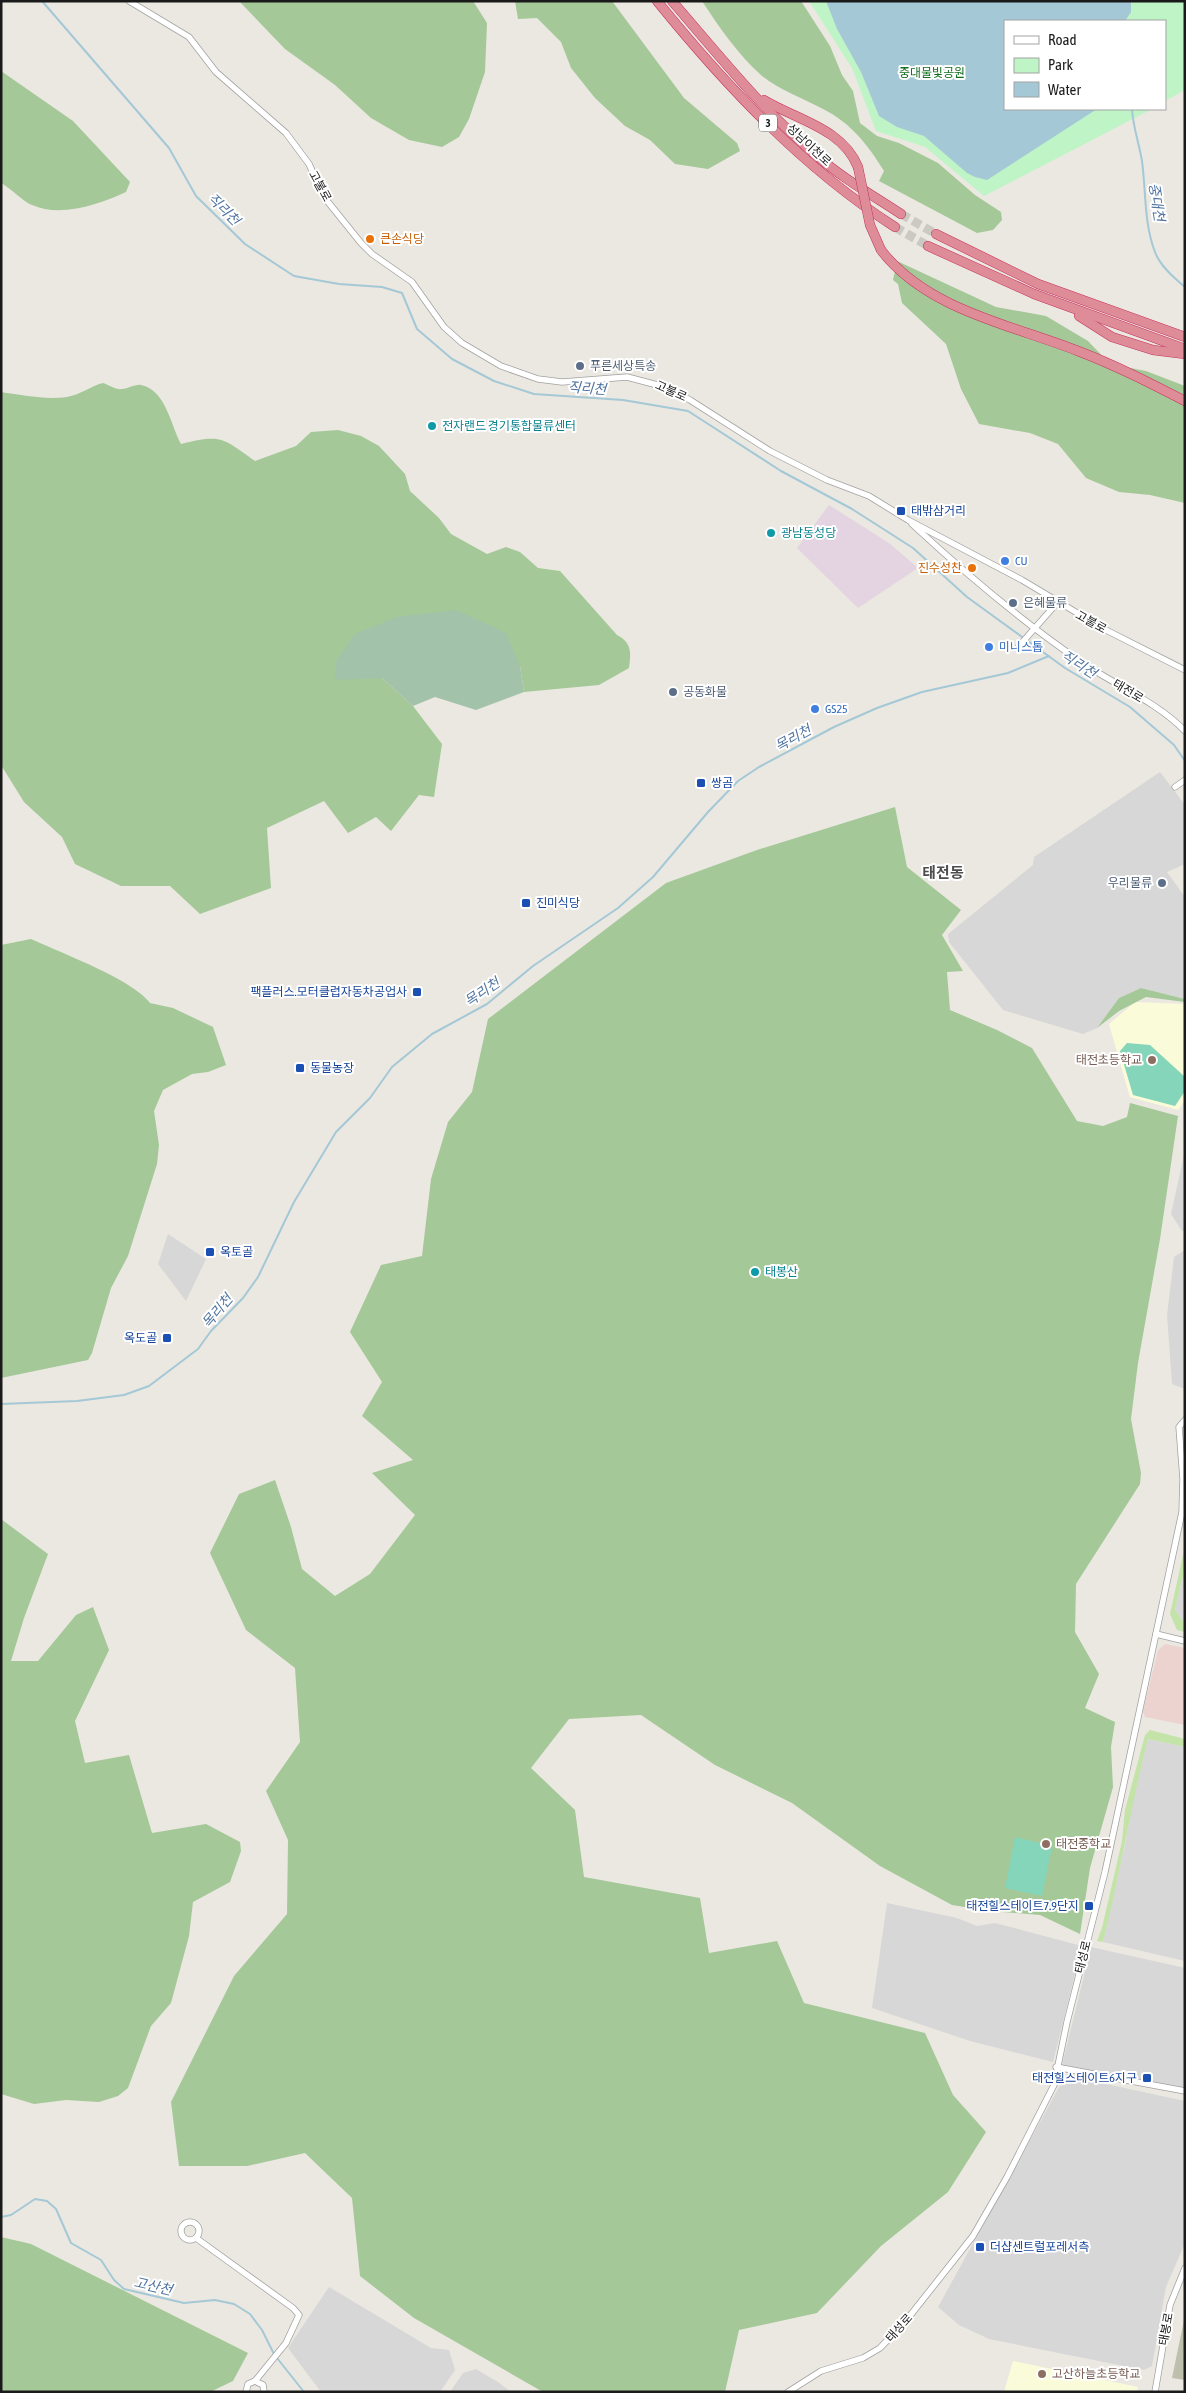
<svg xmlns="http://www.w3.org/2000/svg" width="1186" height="2393" viewBox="0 0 1186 2393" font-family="'Asap Condensed','Noto Sans KR',sans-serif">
  <rect width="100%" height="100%" fill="#ebe8e1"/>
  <g fill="#d8d7d7">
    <path d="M1160,772L1185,805V864L1167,872L1185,897V999L1141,988L1119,998L1097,1028L1083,1034L1003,1010L949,942L948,934L1033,865L1034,857Z"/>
    <path d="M1185,1150V1231H1182L1171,1214Z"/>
    <path d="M168,1234L206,1259L186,1301L158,1264Z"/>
    <path d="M1185,1250V1389L1172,1384L1167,1315L1174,1257Z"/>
    <path d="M1185,1568V1624L1175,1610Z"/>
    <path d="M1148,1739L1185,1747V1961L1103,1942L1126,1840L1130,1813Z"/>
    <path d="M887,1903L957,1918L977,1926L995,1923L1082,1946L1053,2062L970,2041L872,2008Z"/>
    <path d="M1091,1947L1185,1968V2089L1062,2065Z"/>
    <path d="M1069,2076L1185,2101V2243L1166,2287L1152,2366L1144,2370L989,2339L959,2325L938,2307L1058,2089Z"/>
    <path d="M329,2287L431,2348L449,2350L455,2370L440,2392H321L288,2348Z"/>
    <path d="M476,2369L498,2382L511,2392H450L463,2373Z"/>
  </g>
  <path fill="#ecd3d0" d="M1165,1644L1185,1648V1725L1145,1717L1143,1711L1158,1650Z"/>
  <path fill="#e4d3e0" d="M829,505L889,543L918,568L858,608L797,548Z"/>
  <g fill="#fafcd9">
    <path d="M1135,1002L1185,1004V1100L1178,1110L1130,1097L1109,1024Z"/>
    <path d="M1013,2361L1138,2387L1137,2392H1004Z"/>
  </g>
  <path fill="#bebfad" d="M1185,2315V2380L1172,2378Z"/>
  <g fill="#c3e3a9">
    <path d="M1185,1546V1568L1175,1610L1185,1624V1632L1177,1630L1170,1614Z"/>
    <path d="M1150,1730L1185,1739V1747L1148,1739C1131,1806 1120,1875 1103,1942L1097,1941L1102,1928L1122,1841L1125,1810L1145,1735Z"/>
  </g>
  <g fill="#a4c898">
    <path d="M239,1H473L487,23L485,72L469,119L459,137L442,147L409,140L371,118L335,85L285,49Z"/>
    <path d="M515,1H612L684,98L737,143L740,151L708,169L675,164L650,140L625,126L595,98L571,68L561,42L537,18L518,19Z"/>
    <path d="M702,1H801L830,46L842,75L853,91L860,123L877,136L899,143L938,163L975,195L1001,212L1002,220L993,230L977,233L879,181L884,171C868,145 851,123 823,109C804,99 780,90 762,76C739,56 719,27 702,1Z"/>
    <path d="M1,71L73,121L130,182L126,192C100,204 61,218 32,205C22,201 12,189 1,183Z"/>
    <path d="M897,261L996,307L1046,316L1088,341L1110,364L1146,371L1185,386V503L1150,495L1119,492L1086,478L1058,444L1030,433L979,424L961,389L946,344L902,303L898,284L893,280Z"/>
    <path d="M103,383C109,385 116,390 122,389C128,389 135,384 141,385C166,390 171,426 181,444C222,434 222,438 255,461L296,446L311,432L338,430L361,436L379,446L405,474L410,491L439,518L451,534L487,554L506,547L520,552L538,568L560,571L617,635C632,643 631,652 629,668L599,685L524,692L520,666L382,678L413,706L442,744L434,797L419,795L391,831L376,817L348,833L324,801L267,828L271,888L200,914L170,886H121L75,864L62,837L24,802L1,765V392C21,395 52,401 71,396C81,394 91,386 103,383Z"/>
    <path d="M895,807L907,867L961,910L942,935L963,971L947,972L950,1010L997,1030L1032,1048L1077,1121L1103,1126L1127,1117L1130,1103L1178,1116L1160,1239L1138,1363L1131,1419L1141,1473L1140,1484L1076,1584L1075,1632L1099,1674L1085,1708L1115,1722L1111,1747L1113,1787L1090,1868L1080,1934L1040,1915L990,1911L952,1905L880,1866L792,1803L715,1765L641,1715L569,1719L531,1768L575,1810L584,1877L700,1898L709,1953L777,1941L804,2003L925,2033L953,2095L986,2132L948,2192L881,2246L817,2313L739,2330L725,2392H543L414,2318L360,2276L352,2198L305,2153L247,2166H179L171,2102L234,1976L287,1914L288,1840L266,1791L300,1742L295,1668L246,1630L210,1553L239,1494L275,1480L291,1527L302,1569L335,1596L370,1574L415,1515L372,1473L413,1460L362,1416L382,1382L350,1332L381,1265L422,1256L431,1179L448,1122L472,1092L488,1019L666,883L757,850Z"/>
    <path d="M31,939C59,952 134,980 150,1003L173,1008L213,1027L226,1065L208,1072L192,1074L163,1090L154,1111L159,1145L157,1164L128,1256L111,1288L92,1353L88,1360L1,1378V945Z"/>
    <path d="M1141,988L1185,999V1002L1146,997L1119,1011L1097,1028L1119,998Z"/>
    <path d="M1,1519L48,1554L24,1618L11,1661H38L76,1615L93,1607L109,1650L75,1721L85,1763L129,1755L152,1833L206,1824L240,1842L241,1851L230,1882L193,1902L189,1936L171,2003L151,2026L128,2088L118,2096L99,2102L66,2100L34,2104L1,2094Z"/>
    <path d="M1,2237L31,2244L248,2353L233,2381L210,2392H1Z"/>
  </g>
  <path fill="#a3c2aa" d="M456,610L506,633L520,666L524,692L476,710L435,697L413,706L382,678L335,680L336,661L355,634L397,617Z"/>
  <path fill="#bff4c6" d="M809,1H1185V90L1165,101V21H1005V109H1152L984,196L925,147L876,131L852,68Z"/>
  <g fill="#84d5ba">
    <path d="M1127,1043L1150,1045L1185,1077V1091L1175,1106L1133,1095L1120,1051Z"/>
    <path d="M1015,1837L1052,1846L1042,1896L1005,1888Z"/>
  </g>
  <path fill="#a4c8d6" d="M826,1H1131V12L1125,21H1005V109H1097L987,180L975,177L967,173L924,136L897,127L879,116L861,72L837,29Z"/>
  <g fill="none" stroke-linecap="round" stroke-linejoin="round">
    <g stroke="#a4c8d6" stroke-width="2">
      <path d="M42,1L169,148L196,196L245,244L294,276L339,284L382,287L402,293L417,329L452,359L494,381L534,394L623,400L688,411L781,471L852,509L913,548L967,597L1065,668L1130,707L1174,745L1185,761"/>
      <path d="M1132,109C1133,127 1139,143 1142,161C1146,191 1144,224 1155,252C1160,266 1174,278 1185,287"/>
      <path d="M1,1404L77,1401L124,1395L149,1386L198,1349L211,1331L243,1298L258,1277L294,1202L336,1132L370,1098L392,1067L432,1034L487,1004L533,966L618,908L653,877L708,812L738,781L759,767L834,727L877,708L922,692L1008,673L1049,656"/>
      <path d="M1,2217L11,2215L35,2199L47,2201L56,2209L71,2243L101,2260L114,2280L124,2289L184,2303L215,2300L234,2304L250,2314L262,2330L274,2354"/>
      <path d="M277,2358L304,2392"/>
    </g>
    <g stroke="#ccc9c3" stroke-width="9" stroke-dasharray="9 4.5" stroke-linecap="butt">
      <path d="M901,214L936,234"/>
      <path d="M895,227L928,246"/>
    </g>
    <g stroke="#a1a1a1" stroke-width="7">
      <g id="minor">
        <path d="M129,1L189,37L216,72L286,133L309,164L324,197L361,243L372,254L412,282L444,327L462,343L501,366L538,379L562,382L627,377L665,387L690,400L770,451L827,480L869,496L908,520L1022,580L1104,629L1185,670"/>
        <path d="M912,524C966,574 1020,620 1080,661C1114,685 1156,701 1185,731"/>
        <path d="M1019,646L1057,603"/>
        <path d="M1175,787L1185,780"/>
        <path d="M1156,1634L1185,1641"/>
        <path d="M1056,2067L1185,2091"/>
        <circle cx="190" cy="2231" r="9"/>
        <path d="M196,2238L293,2308L299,2315L286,2343L255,2381"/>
        <path d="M246,2392L248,2384L255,2381L263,2385L264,2392"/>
        <path d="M788,2392L821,2371L863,2358L880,2348L905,2322L973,2236L1007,2177L1054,2085L1067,2022L1105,1872L1182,1512L1183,1479L1179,1427L1185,1420"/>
        <path d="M1155,2392L1170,2305L1185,2268"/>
      </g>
    </g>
    <g stroke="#c6315c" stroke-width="10">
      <g id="highway">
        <path d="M657,1C726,86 803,168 895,227"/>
        <path d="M672,1C718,54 762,110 816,155C842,178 872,195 901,214"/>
        <path d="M764,100C797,120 842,128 858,167"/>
        <path d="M936,234L1038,284L1185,337"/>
        <path d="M928,246L1034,294L1185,349"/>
        <path d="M881,250C927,310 1012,325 1078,351C1115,365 1150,383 1185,401"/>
        <path d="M1079,316L1112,337L1153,350L1185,354"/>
      </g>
    </g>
    <use href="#minor" stroke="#fff" stroke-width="5.5"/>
    <use href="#highway" stroke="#de8d98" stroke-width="9"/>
    <g stroke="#c6315c" stroke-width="10" stroke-linecap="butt">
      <path id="highway-bridge" d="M858,167L870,225L881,250"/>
    </g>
    <use href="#highway-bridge" stroke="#de8d98" stroke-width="9"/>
  </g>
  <g fill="#e8710a" stroke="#fff" stroke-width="2">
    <circle cx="370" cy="239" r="5"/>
    <circle cx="972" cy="568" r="5"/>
  </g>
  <g fill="#5c6f8a" stroke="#fff" stroke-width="2">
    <circle cx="580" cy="366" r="5"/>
    <circle cx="1013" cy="603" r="5"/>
    <circle cx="673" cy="692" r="5"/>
    <circle cx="1162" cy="883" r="5"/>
  </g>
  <g fill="#0f9aa8" stroke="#fff" stroke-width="2">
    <circle cx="432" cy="426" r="5"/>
    <circle cx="771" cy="533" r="5"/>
    <circle cx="755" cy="1272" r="5"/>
  </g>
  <g fill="#1a4fb4" stroke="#fff" stroke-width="2">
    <rect x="896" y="506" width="10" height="10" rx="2.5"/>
    <rect x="696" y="778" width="10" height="10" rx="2.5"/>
    <rect x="521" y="898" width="10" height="10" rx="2.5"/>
    <rect x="412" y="987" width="10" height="10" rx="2.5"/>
    <rect x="295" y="1063" width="10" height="10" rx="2.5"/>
    <rect x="205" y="1247" width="10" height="10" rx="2.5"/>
    <rect x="162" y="1333" width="10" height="10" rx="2.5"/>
    <rect x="1084" y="1901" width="10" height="10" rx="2.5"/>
    <rect x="1142" y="2073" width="10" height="10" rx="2.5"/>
    <rect x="975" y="2242" width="10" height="10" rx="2.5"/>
  </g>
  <g fill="#3f7fe0" stroke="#fff" stroke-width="2">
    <circle cx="1005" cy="561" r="5"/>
    <circle cx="989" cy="647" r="5"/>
    <circle cx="815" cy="709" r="5"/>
  </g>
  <g fill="#8d6e63" stroke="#fff" stroke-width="2">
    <circle cx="1152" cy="1060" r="5"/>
    <circle cx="1046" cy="1844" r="5"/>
    <circle cx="1042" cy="2374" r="5"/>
  </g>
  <g text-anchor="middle" stroke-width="4" stroke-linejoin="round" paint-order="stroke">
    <rect fill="#fff" stroke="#5f5f5f" stroke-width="1" x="759" y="114.5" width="18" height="17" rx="4"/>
    <g font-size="11" font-weight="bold" fill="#1a1a1a">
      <text x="768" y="127">3</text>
    </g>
    <g font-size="12" fill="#136e1f" stroke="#fff">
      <text x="932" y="77">중대물빛공원</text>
    </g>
    <g font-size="12" fill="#1a1a1a" stroke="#fff">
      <text transform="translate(809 145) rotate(43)" y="4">성남이천로</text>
      <text transform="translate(320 186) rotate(61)" y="4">고불로</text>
      <text transform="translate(671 391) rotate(24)" y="4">고불로</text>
      <text transform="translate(1091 622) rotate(29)" y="4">고불로</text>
      <text transform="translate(1128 691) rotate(31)" y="4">태전로</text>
      <text transform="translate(1083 1957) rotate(-76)" y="4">태성로</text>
      <text transform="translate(899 2328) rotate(-48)" y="4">태성로</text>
      <text transform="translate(1166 2329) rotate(-80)" y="4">태봉로</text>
    </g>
    <g font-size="12" fill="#c56008" stroke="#fff" text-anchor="start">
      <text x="380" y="243">큰손식당</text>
      <text x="962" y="572" text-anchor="end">진수성찬</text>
    </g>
    <g font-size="12" fill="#4e5e75" stroke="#fff" text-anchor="start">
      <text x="590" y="370">푸른세상특송</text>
      <text x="1023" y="607">은혜물류</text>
      <text x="683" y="696">공동화물</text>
      <text x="1152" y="887" text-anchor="end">우리물류</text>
    </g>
    <g font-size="12" fill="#0d838f" stroke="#fff" text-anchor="start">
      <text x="442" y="430">전자랜드 경기통합물류센터</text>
      <text x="781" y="537">광남동성당</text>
      <text x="765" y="1276">태봉산</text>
    </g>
    <g font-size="12" fill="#164399" stroke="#fff" text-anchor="start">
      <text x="911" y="515">태밖삼거리</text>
      <text x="711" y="787">쌍곰</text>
      <text x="536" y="907">진미식당</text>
      <text x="407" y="996" text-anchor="end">팩플러스.모터클럽자동차공업사</text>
      <text x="310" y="1072">동물농장</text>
      <text x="220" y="1256">옥토골</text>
      <text x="157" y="1342" text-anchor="end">옥도골</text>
      <text x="1079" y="1910" text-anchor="end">태전힐스테이트7.9단지</text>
      <text x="1137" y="2082" text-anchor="end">태전힐스테이트6지구</text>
      <text x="990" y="2251">더샵센트럴포레서측</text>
    </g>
    <g font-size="12" fill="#366cbe" stroke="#fff" text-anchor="start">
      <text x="1015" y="565">CU</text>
      <text x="999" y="651">미니스톱</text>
      <text x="825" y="713">GS25</text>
    </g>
    <g font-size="12" fill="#785e54" stroke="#fff" text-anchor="start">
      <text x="1142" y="1064" text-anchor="end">태전초등학교</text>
      <text x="1056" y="1848">태전중학교</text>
      <text x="1052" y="2378">고산하늘초등학교</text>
    </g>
    <g font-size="14" font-style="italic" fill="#5074a1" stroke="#fff">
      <text transform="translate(1157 202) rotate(81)" y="5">중대천</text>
      <text transform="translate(224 209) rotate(45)" y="5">직리천</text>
      <text transform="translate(587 388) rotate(4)" y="5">직리천</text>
      <text transform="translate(1079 664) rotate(33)" y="5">직리천</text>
      <text transform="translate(793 738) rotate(-29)" y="5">목리천</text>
      <text transform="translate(482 992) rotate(-34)" y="5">목리천</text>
      <text transform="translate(217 1311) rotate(-50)" y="5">목리천</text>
      <text transform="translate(153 2286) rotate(13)" y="5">고산천</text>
    </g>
    <g font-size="15" font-weight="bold" fill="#4d4d4d" stroke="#fff">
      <text x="943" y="878">태전동</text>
    </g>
  </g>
  <rect width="1186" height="2393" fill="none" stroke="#1a1a1a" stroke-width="5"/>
  <rect x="1004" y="20" width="162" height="90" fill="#ffffff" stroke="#a3a3a3"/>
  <rect x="1014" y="36" width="25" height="8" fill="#ffffff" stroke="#a3a3a3"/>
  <text x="1048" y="45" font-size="15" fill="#1a1a1a">Road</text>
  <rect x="1014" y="58" width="25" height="15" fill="#bff4c6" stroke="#a3a3a3"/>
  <text x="1048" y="70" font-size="15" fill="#1a1a1a">Park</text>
  <rect x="1014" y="82" width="25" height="15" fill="#a4c8d6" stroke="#a3a3a3"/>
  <text x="1048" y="95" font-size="15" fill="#1a1a1a">Water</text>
</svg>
